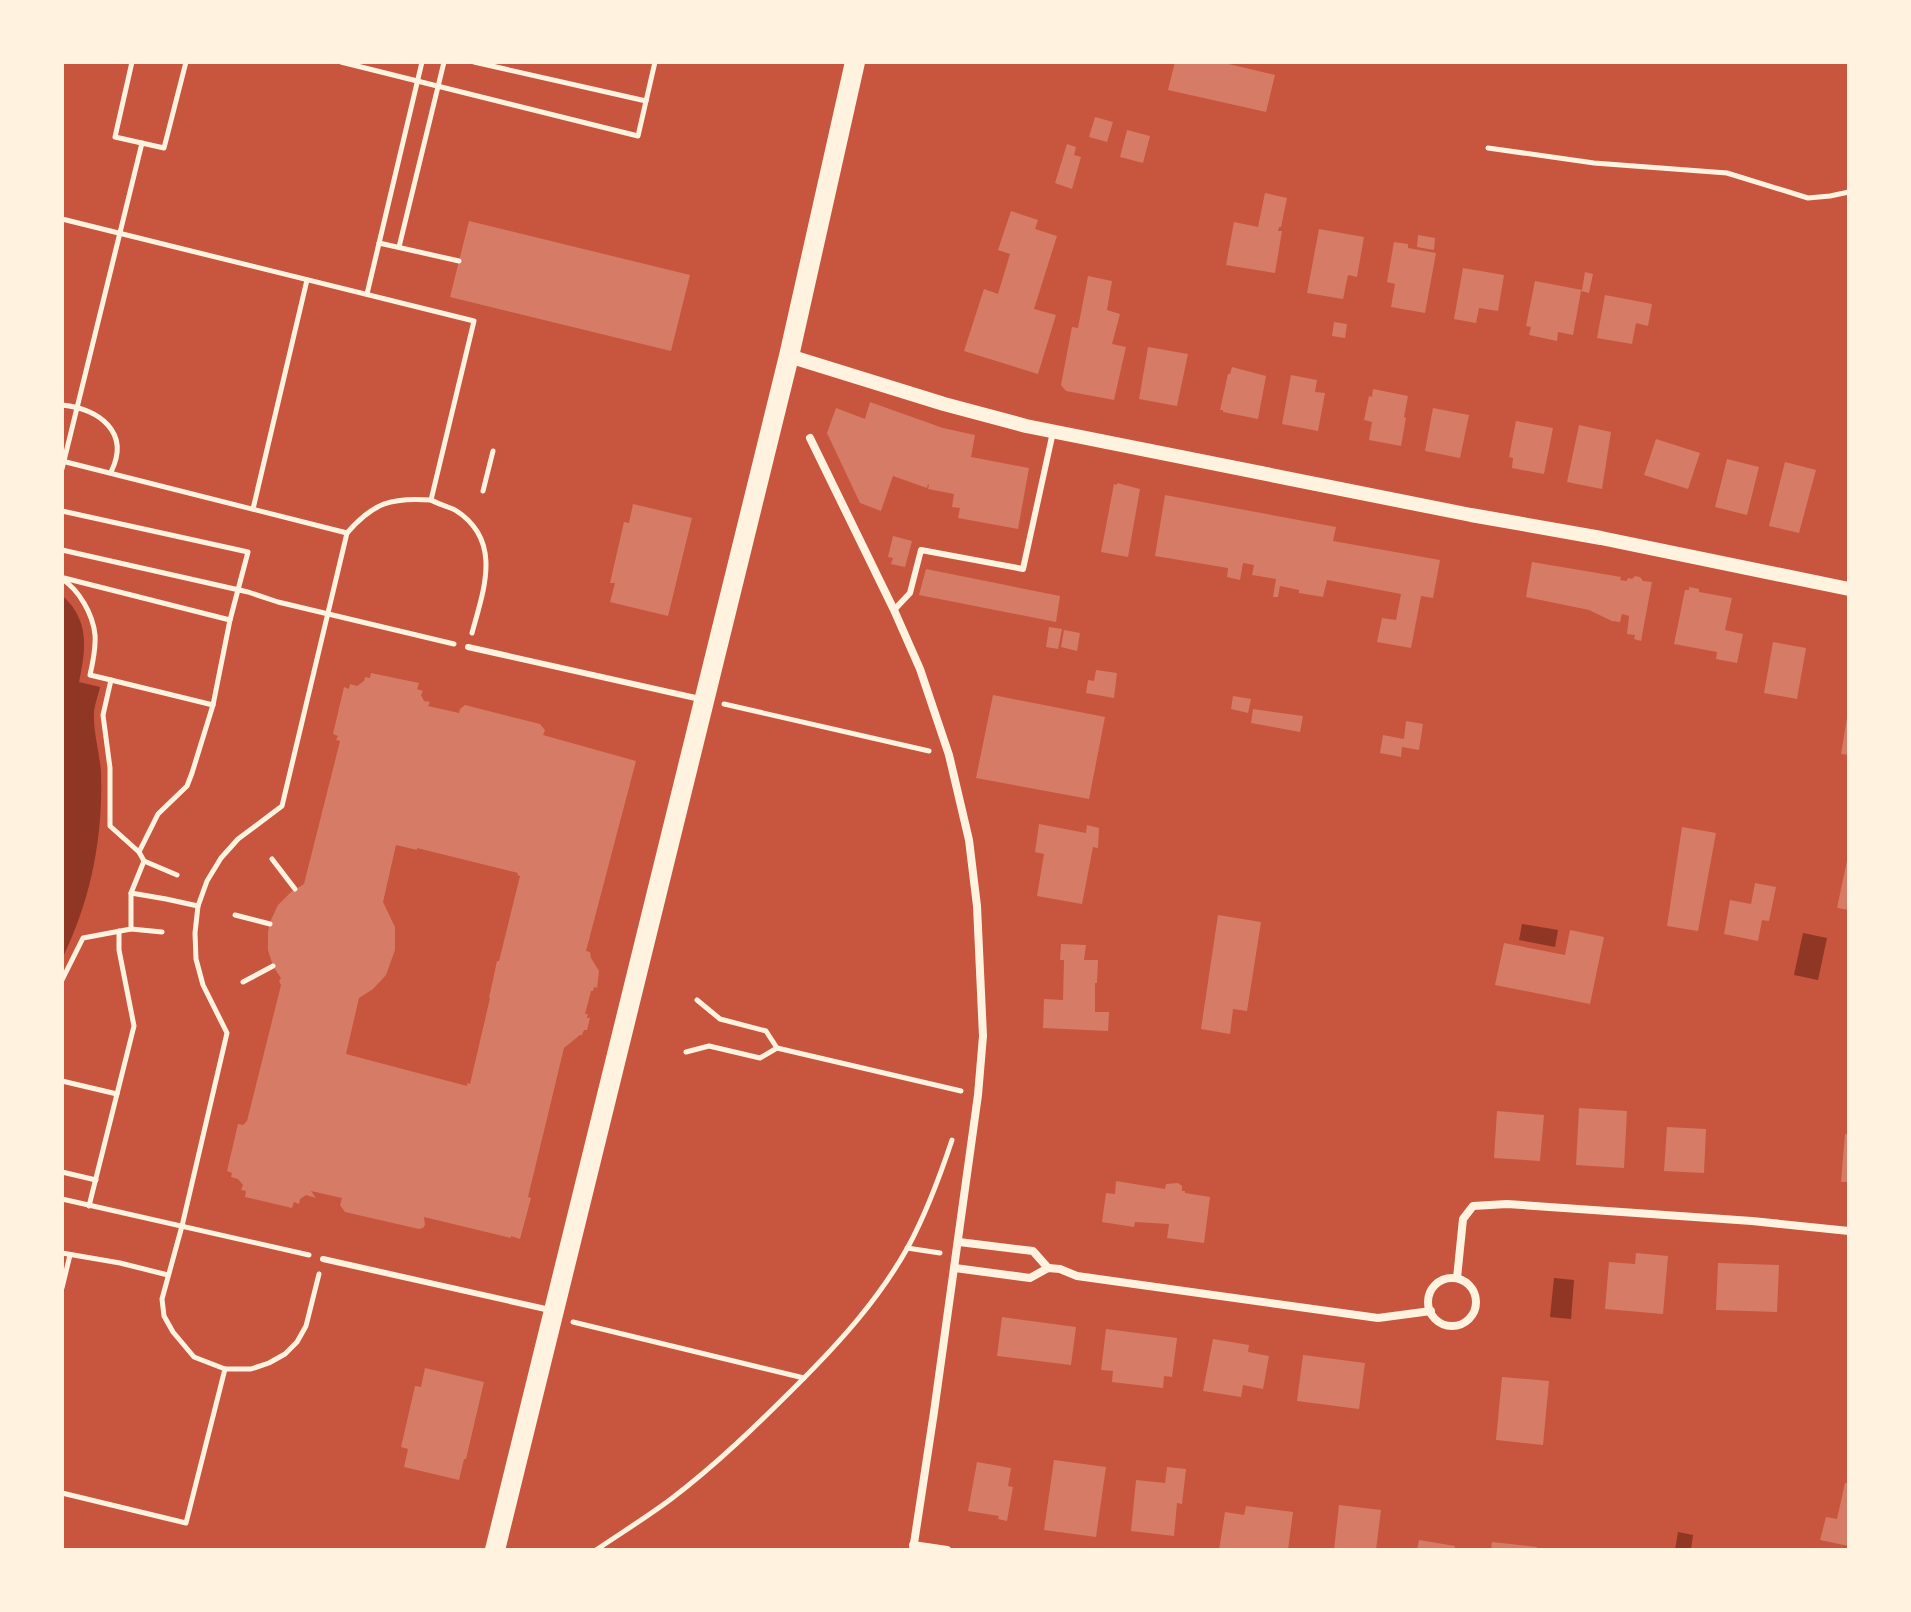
<svg xmlns="http://www.w3.org/2000/svg" width="1911" height="1612" viewBox="0 0 1911 1612" font-family="Poppins,sans-serif">
  <rect width="100%" height="100%" fill="#c8553d"/>
  <g fill="#8f3625">
    <path d="M62,595C90,621 86,648 79,682L100,687C98,697 93,708 94,718C94,736 100,754 101,773C103,838 91,900 62,959Z"/>
    <path d="M1522,924L1558,930L1555,947L1519,940Z"/>
    <path d="M1803,933L1827,938L1818,980L1794,975Z"/>
    <path d="M1554,1278L1574,1280L1571,1319L1550,1317Z"/>
    <path d="M1678,1532L1693,1535L1691,1550H1675Z"/>
  </g>
  <g fill="#d67c66" fill-rule="evenodd">
    <path d="M1175,62H1220L1275,75L1266,112L1168,90Z"/>
    <path d="M1095,117L1113,122L1107,142L1089,137Z"/>
    <path d="M1127,130L1150,136L1143,163L1120,157Z"/>
    <path d="M1067,144L1076,147L1074,155L1081,157L1072,189L1055,183Z"/>
    <path d="M1265,193L1287,198L1281,227H1279L1278,231H1282L1275,273L1226,265L1234,222L1258,227Z"/>
    <path d="M1011,211L1038,220L1035,229L1057,236L1034,309L1056,315L1038,374L964,351L984,289L998,294L1010,254L998,250Z"/>
    <path d="M469,221L690,275L671,351L450,297Z"/>
    <path d="M1319,229L1364,237L1357,277L1348,275L1343,299L1307,293Z"/>
    <path d="M1418,235L1435,238L1434,250L1417,247Z"/>
    <path d="M1394,242L1408,244V248L1436,253L1425,313L1391,307L1395,284L1387,282Z"/>
    <path d="M1463,268L1504,275L1498,311L1479,308L1476,323L1454,319Z"/>
    <path d="M1585,272L1593,274L1589,293L1581,291L1573,335L1558,332L1557,341L1529,335L1531,327L1526,326L1535,281L1582,290Z"/>
    <path d="M1088,276L1112,281L1107,310L1120,314L1112,344L1126,347L1114,400L1066,391L1061,385L1072,327L1078,328Z"/>
    <path d="M1605,295L1652,304L1648,326L1636,323L1632,344L1597,338Z"/>
    <path d="M1334,322L1347,324L1345,338L1332,336Z"/>
    <path d="M1148,347L1188,354L1177,406L1139,399Z"/>
    <path d="M1232,367L1266,376L1258,419L1223,412V410H1220L1228,374H1230Z"/>
    <path d="M1291,375L1317,380L1315,392L1325,393L1318,431L1282,424Z"/>
    <path d="M1373,389L1408,396L1404,417L1406,418L1401,446L1369,440L1372,422L1364,420L1369,396L1372,397Z"/>
    <path d="M870,402L943,428L975,435L971,457L1029,468L1018,529L958,518L960,508L952,507L954,494L928,489L929,485L928,484L927,488L893,476L881,511L860,503L827,433L836,408L865,419Z"/>
    <path d="M1433,408L1469,415L1460,458L1425,451Z"/>
    <path d="M1516,421L1553,428L1544,474L1512,468L1513,458L1509,457Z"/>
    <path d="M1579,425L1611,432L1602,489L1567,482Z"/>
    <path d="M1656,439L1700,453L1688,489L1644,475Z"/>
    <path d="M1727,459L1759,467L1747,515L1715,507Z"/>
    <path d="M1785,462L1816,470L1799,533L1769,526Z"/>
    <path d="M1117,483L1140,489L1128,557L1101,552L1114,484L1117,485Z"/>
    <path d="M1165,495L1336,527L1333,541L1440,560L1433,598L1421,596L1411,648L1377,642L1382,618L1396,620L1401,594L1327,580L1323,597L1299,593V590L1280,586L1278,597H1273L1276,579L1252,575L1254,565L1243,563L1240,580L1227,577L1228,568L1155,556Z"/>
    <path d="M633,504L692,518L668,616L610,602L615,583H610L624,522L629,523Z"/>
    <path d="M893,536L912,541L905,567L891,564L893,558L888,557Z"/>
    <path d="M1532,562L1621,577L1620,580L1627,581L1628,578L1632,579L1635,576L1640,577L1643,581L1652,582L1641,641L1634,639L1635,635L1627,634L1629,616L1622,614L1620,622L1612,621L1589,610L1526,597Z"/>
    <path d="M926,569L1060,596L1056,622L919,595Z"/>
    <path d="M1689,587L1699,589V592L1732,598L1725,630L1743,634L1737,663L1716,659L1717,652L1674,644L1685,590H1689Z"/>
    <path d="M1049,627L1062,629L1058,649L1046,647Z"/>
    <path d="M1064,630L1080,633L1077,651L1061,647Z"/>
    <path d="M1773,642L1806,648L1797,699L1764,693Z"/>
    <path d="M1096,670L1117,673L1114,698L1086,693L1088,680L1094,681Z"/>
    <path d="M371,673L419,683L417,689L423,691L421,695L424,701L430,702L428,706L459,713L460,709L465,705L540,724L545,730L543,735L636,761L586,951L590,952L591,958L599,971L597,988L594,987L593,991H591L585,1014H588L587,1018H590L587,1030H584L582,1035H580L564,1048L528,1197L531,1198L520,1239L511,1236V1238L424,1217L425,1225L423,1228L419,1229L345,1212L340,1205L342,1198L311,1191L316,1198L306,1195L300,1199L299,1204L294,1202L292,1208L245,1197L246,1191L241,1190L243,1185L238,1179L231,1177L232,1173L227,1171L238,1124L243,1125L247,1121L281,985L279,981L281,978L273,966L268,950V931L271,920L278,905L291,892L304,884L340,741L336,740L338,736L333,734L344,687L349,689L350,684L357,686L364,681L365,677L370,678ZM396,845L417,850V848L518,873L517,875L520,876L499,961H497L489,998H490L470,1084L467,1083V1086L346,1054L359,998L373,989L386,975L395,950V927L383,902Z"/>
    <path d="M993,695L1105,717L1089,799L976,778Z"/>
    <path d="M1233,696L1251,699L1248,713L1231,709Z"/>
    <path d="M1253,709L1303,716L1300,732L1251,723Z"/>
    <path d="M1847,718H1849V755L1841,754Z"/>
    <path d="M1406,721L1423,724L1419,750L1402,747L1401,757L1380,753L1383,735L1404,739Z"/>
    <path d="M1039,824L1086,833L1087,825L1099,828L1098,848L1093,847L1082,904L1037,896L1044,854L1035,852Z"/>
    <path d="M1682,827L1716,833L1698,931L1667,926Z"/>
    <path d="M1848,856H1849V910L1837,908Z"/>
    <path d="M1755,883L1776,887L1769,921L1762,920L1758,941L1724,934L1730,900L1751,904Z"/>
    <path d="M1218,915L1261,922L1247,1011L1233,1009L1230,1034L1201,1029Z"/>
    <path d="M1570,930L1604,937L1590,1004L1495,985L1504,943L1565,955Z"/>
    <path d="M1061,944L1086,945L1084,960H1098L1097,983H1095V1012H1109L1108,1031L1043,1028L1044,999L1063,1000L1064,960H1060Z"/>
    <path d="M1579,1108L1627,1111L1624,1168L1576,1165Z"/>
    <path d="M1497,1111L1544,1115L1540,1161L1494,1158Z"/>
    <path d="M1667,1127L1706,1129L1704,1173L1664,1171Z"/>
    <path d="M1845,1134H1849V1182H1841Z"/>
    <path d="M1116,1181L1165,1189L1166,1184L1178,1183L1182,1186V1191H1185V1193L1210,1197L1204,1243L1167,1238L1169,1224L1135,1222L1134,1227L1102,1222L1106,1193L1115,1194Z"/>
    <path d="M1636,1253L1668,1256L1663,1314L1605,1309L1609,1262L1635,1264Z"/>
    <path d="M1718,1263L1779,1265L1777,1312L1716,1310Z"/>
    <path d="M1002,1317L1076,1327L1071,1365L997,1356Z"/>
    <path d="M1106,1329L1177,1338L1172,1377L1164,1376L1163,1388L1112,1382L1113,1371L1101,1370Z"/>
    <path d="M1213,1339L1249,1345L1248,1352L1269,1356L1263,1389L1243,1385L1241,1397L1203,1391Z"/>
    <path d="M1303,1355L1365,1363L1359,1409L1297,1401Z"/>
    <path d="M425,1368L484,1382L466,1459H464L459,1480L404,1467L408,1449L401,1447L415,1386L421,1387Z"/>
    <path d="M1502,1377L1549,1381L1543,1445L1496,1440Z"/>
    <path d="M1054,1460L1106,1467L1096,1537L1044,1530Z"/>
    <path d="M977,1462L1011,1468L1008,1486L1013,1487L1007,1521L998,1519L999,1516L968,1511Z"/>
    <path d="M1167,1467L1186,1469L1182,1504L1177,1503L1174,1536L1131,1531L1136,1480L1165,1483Z"/>
    <path d="M1845,1483H1849V1546L1820,1540L1826,1517L1837,1519Z"/>
    <path d="M1339,1505L1381,1510L1376,1550H1334Z"/>
    <path d="M1246,1506L1293,1512L1288,1550H1219L1225,1512L1244,1515Z"/>
    <path d="M1419,1540L1455,1546L1454,1550H1417Z"/>
    <path d="M1492,1542L1537,1547V1550H1491Z"/>
  </g>
  <g fill="none" stroke-linecap="round" stroke-linejoin="round">
    <g stroke="#fff3e0" stroke-width="5">
      <path d="M132,62L115,137L164,148L186,62"/>
      <path d="M341,62L638,136L655,62"/>
      <path d="M474,62L646,101"/>
      <path d="M1488,148L1594,163L1727,173L1808,198L1830,196L1849,192"/>
      <path d="M62,219L474,321L431,500C391,497 373,503 347,533L62,461"/>
      <path d="M379,243L459,261"/>
      <path d="M399,247L444,62"/>
      <path d="M367,294L422,62"/>
      <path d="M62,405C99,409 131,432 111,472"/>
      <path d="M62,469L142,143"/>
      <path d="M483,491L493,451"/>
      <path d="M431,500C438,504 447,506 455,510C503,540 484,589 472,633"/>
      <path d="M253,509L307,280"/>
      <path d="M62,511L248,552L230,620L213,705L192,773L187,786L158,814L139,852"/>
      <path d="M62,550L248,592L278,602L454,644"/>
      <path d="M64,578L230,620"/>
      <path d="M62,579C79,590 93,614 95,635C96,648 93,662 90,675L111,680L103,715L110,768V826L139,852L144,861L131,893V929L83,938L62,980"/>
      <path d="M111,680L213,705"/>
      <path d="M724,704L929,751"/>
      <path d="M272,859L295,889"/>
      <path d="M144,861L177,875"/>
      <path d="M131,893L166,899L198,906"/>
      <path d="M235,915L270,924"/>
      <path d="M131,929L162,932"/>
      <path d="M243,982L273,966"/>
      <path d="M697,1000L720,1019L766,1031L777,1048"/>
      <path d="M686,1052L709,1046L760,1058L777,1048L961,1091"/>
      <path d="M62,1081L117,1094"/>
      <path d="M62,1172L96,1180"/>
      <path d="M62,1199L309,1255"/>
      <path d="M89,1206L134,1026L119,950V931"/>
      <path d="M907,1248L940,1253"/>
      <path d="M62,1253L120,1263L168,1275"/>
      <path d="M319,1274L306,1326L297,1342L285,1354L269,1363L251,1369H225L194,1357L173,1332L164,1316L162,1299L182,1226L227,1033L203,985L196,959L195,933L198,906L207,881L221,858L238,839L282,806L347,533"/>
      <path d="M62,1288L70,1255"/>
      <path d="M573,1322L804,1378"/>
      <path d="M62,1493L186,1523L225,1369"/>
      <path d="M596,1550C621,1533 647,1517 671,1499C717,1464 758,1424 798,1384C840,1342 879,1299 908,1247C927,1212 940,1176 952,1140"/>
    </g>
    <g stroke="#fff3e0" stroke-width="6">
      <path d="M894,610L910,593L921,550L1023,569L1053,432"/>
      <path d="M468,647L700,699"/>
      <path d="M323,1259L550,1310"/>
    </g>
    <g stroke="#fff3e0" stroke-width="8">
      <path d="M810,438L894,610L920,669L949,755L969,840L977,906L983,1036L978,1095L934,1412L913,1550"/>
      <path d="M959,1242L1033,1251L1048,1268"/>
      <path d="M955,1268L1030,1278L1048,1268L1060,1269L1077,1276L1378,1318L1431,1311"/>
      <path d="M1457,1278L1463,1219L1473,1206L1507,1204L1752,1221L1849,1231"/>
      <circle cx="1452" cy="1302" r="24"/>
      <path d="M913,1545L947,1550"/>
    </g>
    <path stroke="#fff3e0" stroke-width="14" d="M789,356L944,404L1026,426L1471,515L1601,538L1849,589"/>
    <path stroke="#fff3e0" stroke-width="20" d="M495,1550L789,356L855,62"/>
  </g>
  <rect width="1911" height="1612" fill="none" stroke="#fff3e0" stroke-width="128"/>
</svg>
